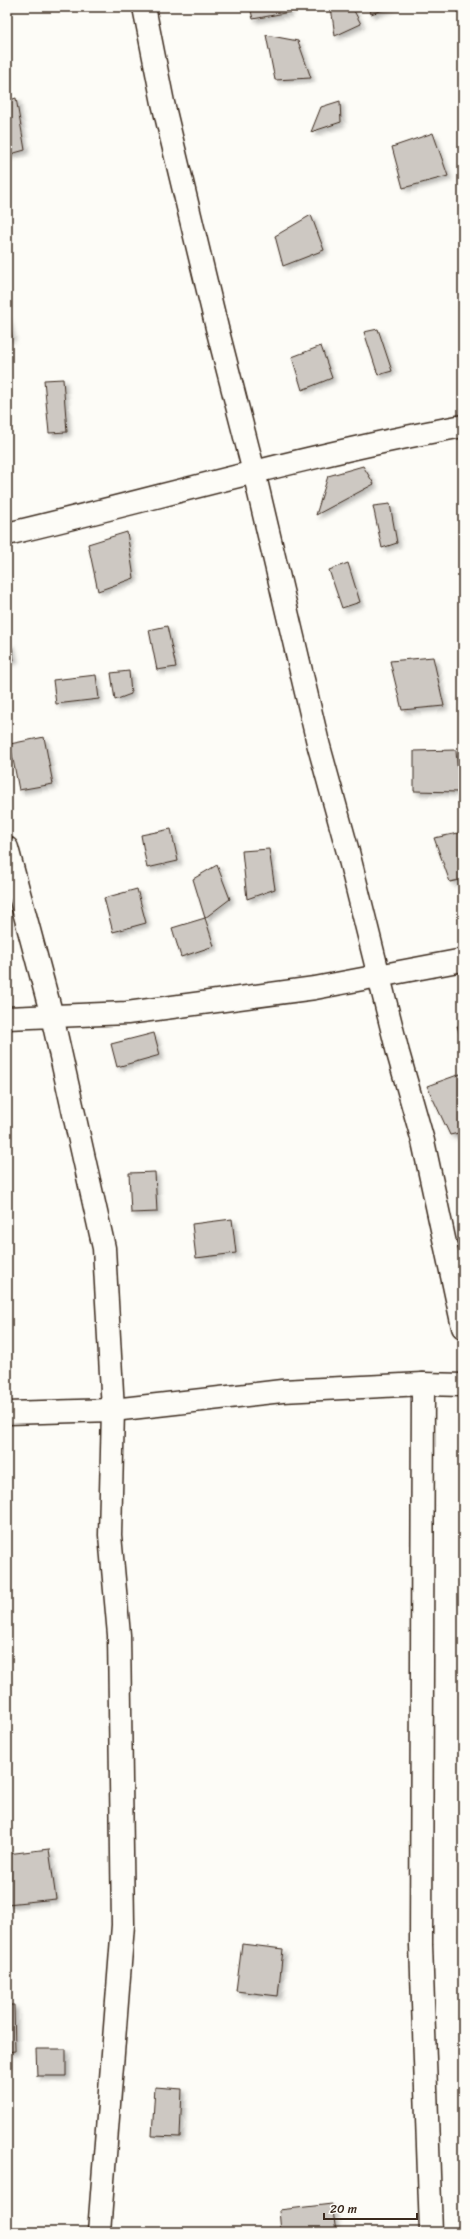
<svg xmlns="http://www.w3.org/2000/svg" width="470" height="2239" viewBox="0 0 470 2239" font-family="Sriracha,sans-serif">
  <defs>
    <filter id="shadow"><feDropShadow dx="3.5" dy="3.5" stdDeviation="2" flood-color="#0004"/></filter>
  </defs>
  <rect width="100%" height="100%" fill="#fdfcf7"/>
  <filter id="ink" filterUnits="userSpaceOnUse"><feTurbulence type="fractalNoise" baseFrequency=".025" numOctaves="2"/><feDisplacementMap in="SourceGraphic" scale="8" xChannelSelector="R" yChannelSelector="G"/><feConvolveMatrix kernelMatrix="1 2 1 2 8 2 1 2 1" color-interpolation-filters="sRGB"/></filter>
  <g filter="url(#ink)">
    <g fill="#cdc8c2" stroke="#3b2a1e" filter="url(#shadow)">
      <path d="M250,7H289L290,12L253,19Z"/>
      <path d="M331,7H352L361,24L335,36Z"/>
      <path d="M369,7H391L371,14Z"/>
      <path d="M266,35L298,41L311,78L275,80Z"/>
      <path d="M16,98L25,150L7,155V101Z"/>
      <path d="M340,101L341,122L311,132L321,107Z"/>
      <path d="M433,133L448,176L403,188L392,147Z"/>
      <path d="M311,215L324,250L283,266L275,236Z"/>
      <path d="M7,316L12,337L7,338Z"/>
      <path d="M378,329L392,371L378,375L364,332Z"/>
      <path d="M321,346L332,378L302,390L292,357Z"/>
      <path d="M63,379L67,432L49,433L44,380Z"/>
      <path d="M363,466L374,484L316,515L328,476Z"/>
      <path d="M390,504L397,543L382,548L373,506Z"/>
      <path d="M127,532L134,578L98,591L88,544Z"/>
      <path d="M348,563L360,602L342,608L329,570Z"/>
      <path d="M167,626L176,667L157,670L149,630Z"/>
      <path d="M11,644L14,660L7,661V645Z"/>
      <path d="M433,657L444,706L402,710L390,661Z"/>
      <path d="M129,671L131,694L115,700L111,673Z"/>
      <path d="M96,675L99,699L56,704L53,680Z"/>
      <path d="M44,737L53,784L19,790L10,744Z"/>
      <path d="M456,750L459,792L414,791V751Z"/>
      <path d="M171,829L178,861L147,868L141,835Z"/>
      <path d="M463,832V879L450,882L434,838Z"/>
      <path d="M269,849L275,889L247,899L242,851Z"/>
      <path d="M217,865L230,899L205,918L193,879Z"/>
      <path d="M137,889L146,923L113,932L104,898Z"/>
      <path d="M205,918L214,946L181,957L172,928Z"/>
      <path d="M457,1026H463V1045Z"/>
      <path d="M154,1033L160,1055L117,1067L111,1044Z"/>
      <path d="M463,1073V1132L450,1135L427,1086Z"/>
      <path d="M155,1172L157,1212L131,1213L129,1173Z"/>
      <path d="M232,1219L236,1253L196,1258L192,1224Z"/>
      <path d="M49,1849L56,1899L7,1904V1854Z"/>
      <path d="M242,1944L283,1949L278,1996L236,1991Z"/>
      <path d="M7,2005H14L15,2051L7,2052Z"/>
      <path d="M36,2049H66V2076H37Z"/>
      <path d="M155,2087L182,2089L180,2137L152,2136Z"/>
      <path d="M332,2204L336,2232H281L279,2210Z"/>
    </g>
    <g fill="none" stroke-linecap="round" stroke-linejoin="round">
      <g stroke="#3b2a1e" stroke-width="25">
        <g id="minor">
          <path d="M144,7L163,103L217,328L254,472L318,743L348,852L398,1053L423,1141L463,1327"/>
          <path d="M7,534C159,498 309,454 463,426"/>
          <path d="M7,848L52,1016L104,1248L113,1410L110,1535L119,1635L123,1925L99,2232"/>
          <path d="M7,1018L127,1013L315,988L463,960"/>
          <path d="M423,1384L421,1945L431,2232"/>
          <path d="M7,1413L113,1410L282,1391L423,1384L463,1385"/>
        </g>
      </g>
      <use href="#minor" stroke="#fdfcf7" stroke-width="22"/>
    </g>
  </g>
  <rect width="470" height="2239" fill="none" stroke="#fdfcf7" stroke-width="24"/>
  <rect x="12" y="12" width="446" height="2215" fill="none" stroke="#3b2a1e" stroke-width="1.5" filter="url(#ink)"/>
  <path d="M324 2213v6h93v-6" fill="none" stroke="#3b2a1e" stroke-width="2"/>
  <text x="330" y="2213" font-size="12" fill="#3b2a1e" stroke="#fdfcf7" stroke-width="3" paint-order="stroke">20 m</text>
</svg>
